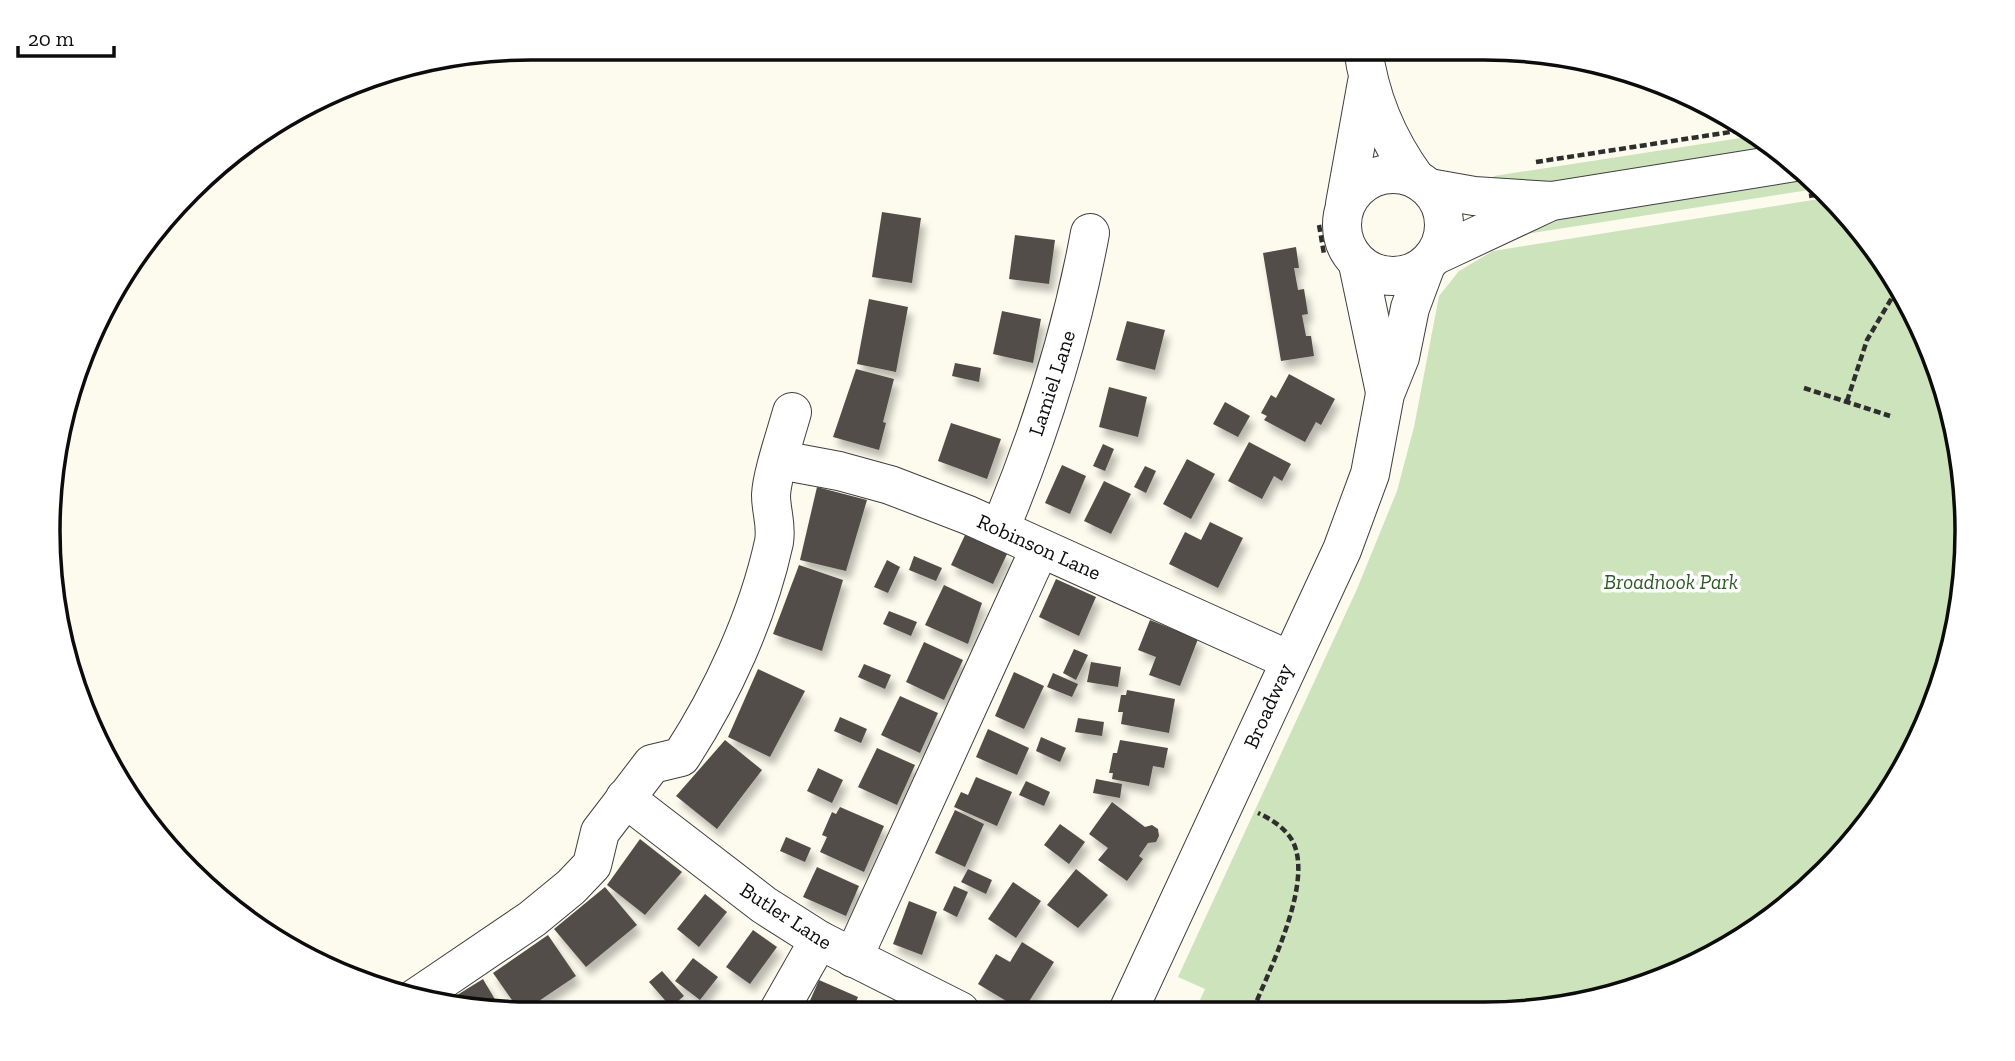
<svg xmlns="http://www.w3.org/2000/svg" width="2015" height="1061" viewBox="0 0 2015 1061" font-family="'Zilla Slab',serif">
  <defs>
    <filter id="shadow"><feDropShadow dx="4.5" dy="8" stdDeviation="3.5" flood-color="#0004"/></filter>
  </defs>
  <rect width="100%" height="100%" fill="#fdfbed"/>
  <g fill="#cde3bb">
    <path d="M1760,135L1780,149L1490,192L1489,184L1494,176Z"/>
    <path d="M1810,176L1822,188L1500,238L1557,216Z"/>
    <path d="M1832,197L1848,212L1903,289L1942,376L1964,468L1967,562L1951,656L1918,745L1848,849L1753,932L1669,977L1548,1010L1195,1011L1205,989L1178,977L1357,589L1397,491L1414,427L1439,296L1459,271L1493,251Z"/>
  </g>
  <g fill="#534e4a" filter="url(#shadow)">
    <path d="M882,212L921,218L912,283L872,277Z"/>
    <path d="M1015,235L1055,240L1049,284L1009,279Z"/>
    <path d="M1296,247L1299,268H1294L1298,290L1304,289L1308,314L1302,315L1306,336H1311L1314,356L1281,361L1263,253Z"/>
    <path d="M869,299L908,307L896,372L857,364Z"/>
    <path d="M1002,311L1041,319L1033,363L993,354Z"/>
    <path d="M1127,321L1165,330L1155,370L1116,360Z"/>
    <path d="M955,363L981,368L979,382L952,376Z"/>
    <path d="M856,369L894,379L883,422L886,423L879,450L833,437Z"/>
    <path d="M1289,374L1335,399L1321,425L1316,422L1305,442L1264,420L1267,416L1261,413L1271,395L1276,398Z"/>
    <path d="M1109,387L1147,397L1138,437L1099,427Z"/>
    <path d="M1225,402L1250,416L1238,437L1213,424Z"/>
    <path d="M951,423L1001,439L987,479L938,461Z"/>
    <path d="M1249,442L1291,464L1282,481L1274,476L1262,499L1228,481Z"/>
    <path d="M1103,444L1114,449L1105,471L1093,466Z"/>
    <path d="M1187,459L1215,474L1191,519L1163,504Z"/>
    <path d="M1062,465L1086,476L1070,514L1045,503Z"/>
    <path d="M1145,466L1156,471L1146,493L1134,487Z"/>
    <path d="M1104,481L1131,494L1111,534L1084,521Z"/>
    <path d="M817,487L867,500L846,571L800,560Z"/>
    <path d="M1210,522L1243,538L1218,588L1169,564L1185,532L1201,540Z"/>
    <path d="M965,535L1007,554L993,584L951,565Z"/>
    <path d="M914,556L942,568L936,581L909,570Z"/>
    <path d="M887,560L900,567L888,593L874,587Z"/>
    <path d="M799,565L843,580L822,651L773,634Z"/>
    <path d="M1056,579L1096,597L1079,636L1039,617Z"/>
    <path d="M944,585L982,603L968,644L925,625Z"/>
    <path d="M889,611L917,622L911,636L883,624Z"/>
    <path d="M1150,620L1198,639L1180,686L1149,675L1156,657L1138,650Z"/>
    <path d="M924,642L963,660L944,700L906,682Z"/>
    <path d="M1074,649L1088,655L1076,680L1063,673Z"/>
    <path d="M1091,662L1121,667L1118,687L1087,682Z"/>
    <path d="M864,664L891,675L885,689L858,677Z"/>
    <path d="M758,669L805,691L770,757L728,737Z"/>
    <path d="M1014,672L1044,686L1024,729L995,716Z"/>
    <path d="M1053,673L1078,684L1072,697L1047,687Z"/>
    <path d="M1127,690L1175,699L1169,733L1121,724L1123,712H1118L1121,695H1126Z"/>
    <path d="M900,696L938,713L920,753L881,735Z"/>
    <path d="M840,717L867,729L861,743L834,731Z"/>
    <path d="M1078,718L1104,722L1102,736L1075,732Z"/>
    <path d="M988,729L1029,748L1017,775L976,757Z"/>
    <path d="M1041,737L1066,748L1060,762L1036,751Z"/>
    <path d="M725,740L762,770L717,829L676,796Z"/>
    <path d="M1120,740L1168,748L1164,768L1153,766L1149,786L1112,779L1113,773H1109L1113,753H1117Z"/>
    <path d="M877,748L915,765L897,805L858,787Z"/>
    <path d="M818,768L843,780L832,803L807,791Z"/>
    <path d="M976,777L1012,792L997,826L954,807L961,792L968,795Z"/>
    <path d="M1096,779L1122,784L1120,798L1093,793Z"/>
    <path d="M1026,781L1050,792L1044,806L1019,795Z"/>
    <path d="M1112,802L1145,827L1152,825L1158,829L1159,836L1156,842L1148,843L1139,856L1143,859L1127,881L1098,860L1108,848L1089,834Z"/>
    <path d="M840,807L884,826L864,872L820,852L827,837L822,835L832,812L836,814Z"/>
    <path d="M955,810L984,824L965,867L935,853Z"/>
    <path d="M1060,824L1085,842L1069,864L1044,845Z"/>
    <path d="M786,837L811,848L805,862L780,851Z"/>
    <path d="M640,839L682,872L645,915L607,885Z"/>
    <path d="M817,867L859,886L846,916L803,897Z"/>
    <path d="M968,869L992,880L986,894L961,882Z"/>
    <path d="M1076,869L1108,895L1078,928L1047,905Z"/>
    <path d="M1013,882L1041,901L1016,938L988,919Z"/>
    <path d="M954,886L968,892L957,917L943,910Z"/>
    <path d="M605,887L637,925L586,967L554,929Z"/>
    <path d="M705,894L727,912L699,947L677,929Z"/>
    <path d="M909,901L937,912L922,955L893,944Z"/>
    <path d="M753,930L777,947L750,984L726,967Z"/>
    <path d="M548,935L576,976L521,1013L493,973Z"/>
    <path d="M1022,942L1054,962L1023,1011L978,984L996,954L1010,962Z"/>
    <path d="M693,958L718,977L700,1000L675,981Z"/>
    <path d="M662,971L684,996L671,1007L649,982Z"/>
    <path d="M483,979L503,1013L443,1004L462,992Z"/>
    <path d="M819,980L858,997L852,1012H805Z"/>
    <path d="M876,1003L894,1012H872Z"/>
  </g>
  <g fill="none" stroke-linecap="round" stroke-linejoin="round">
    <g stroke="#3f3f3f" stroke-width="40">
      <g id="minor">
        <path d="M1363,48C1369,95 1388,141 1416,179"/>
        <circle cx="1393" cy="225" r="51"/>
        <path d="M1429,188L1474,196L1552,201L1795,162"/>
        <path d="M1345,204L1367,82"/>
        <path d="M1434,256L1547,203"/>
        <path d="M1358,264L1385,392"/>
        <path d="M780,460L839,471L890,485L968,515L1289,660"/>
        <path d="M1000,529C1040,433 1071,336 1090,233"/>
        <path d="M625,798L764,905L819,940L960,1011"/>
        <path d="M853,958L1040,548"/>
        <path d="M414,999L532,919L571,887L592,865L600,832L652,764L681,757C722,694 758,616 774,542C777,524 771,512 771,495C772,474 786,434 792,412"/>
        <path d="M1128,1011L1342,550L1370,474L1385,394L1400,357L1410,308L1426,265"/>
        <path d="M778,1012L819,940"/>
      </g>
    </g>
    <g stroke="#2e2e2e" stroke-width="4.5" stroke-dasharray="7 3.5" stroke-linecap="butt">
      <path d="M1536,162L1750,129"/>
      <path d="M1809,196L1827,193"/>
      <path d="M1319,225L1324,254"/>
      <path d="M1804,388L1890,416"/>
      <path d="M1847,401L1867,340L1900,284"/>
      <path d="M1253,1010C1269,970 1315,881 1292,840C1284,827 1271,819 1258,813"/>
    </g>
    <use href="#minor" stroke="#fff" stroke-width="38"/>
  </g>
  <g text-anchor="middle" stroke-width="7" stroke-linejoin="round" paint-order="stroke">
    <g font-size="21" fill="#0c0c0c" stroke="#fff">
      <text transform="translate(1052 383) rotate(-72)" y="7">Lamiel Lane</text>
      <text transform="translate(1039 547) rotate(24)" y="7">Robinson Lane</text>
      <text transform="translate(1268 706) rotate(-66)" y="7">Broadway</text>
      <text transform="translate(786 916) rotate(33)" y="7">Butler Lane</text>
    </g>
    <g font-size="21" font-style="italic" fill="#2c5b24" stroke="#fff">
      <text x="1671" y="589">Broadnook Park</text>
    </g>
  </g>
  <path d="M0 0H2015V1061H0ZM531 60H1484A471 471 0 0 1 1955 531V531A471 471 0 0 1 1484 1002H531A471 471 0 0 1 60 531V531A471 471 0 0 1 531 60Z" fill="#fff" fill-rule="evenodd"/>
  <path fill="none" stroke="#0c0c0c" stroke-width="3.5" d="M531 60H1484A471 471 0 0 1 1955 531V531A471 471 0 0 1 1484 1002H531A471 471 0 0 1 60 531V531A471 471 0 0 1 531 60Z"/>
  <path d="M18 46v10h96v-10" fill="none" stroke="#0c0c0c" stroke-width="3.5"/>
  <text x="28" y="46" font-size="21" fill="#0c0c0c" stroke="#ffffff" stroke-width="5" paint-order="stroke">20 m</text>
</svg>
